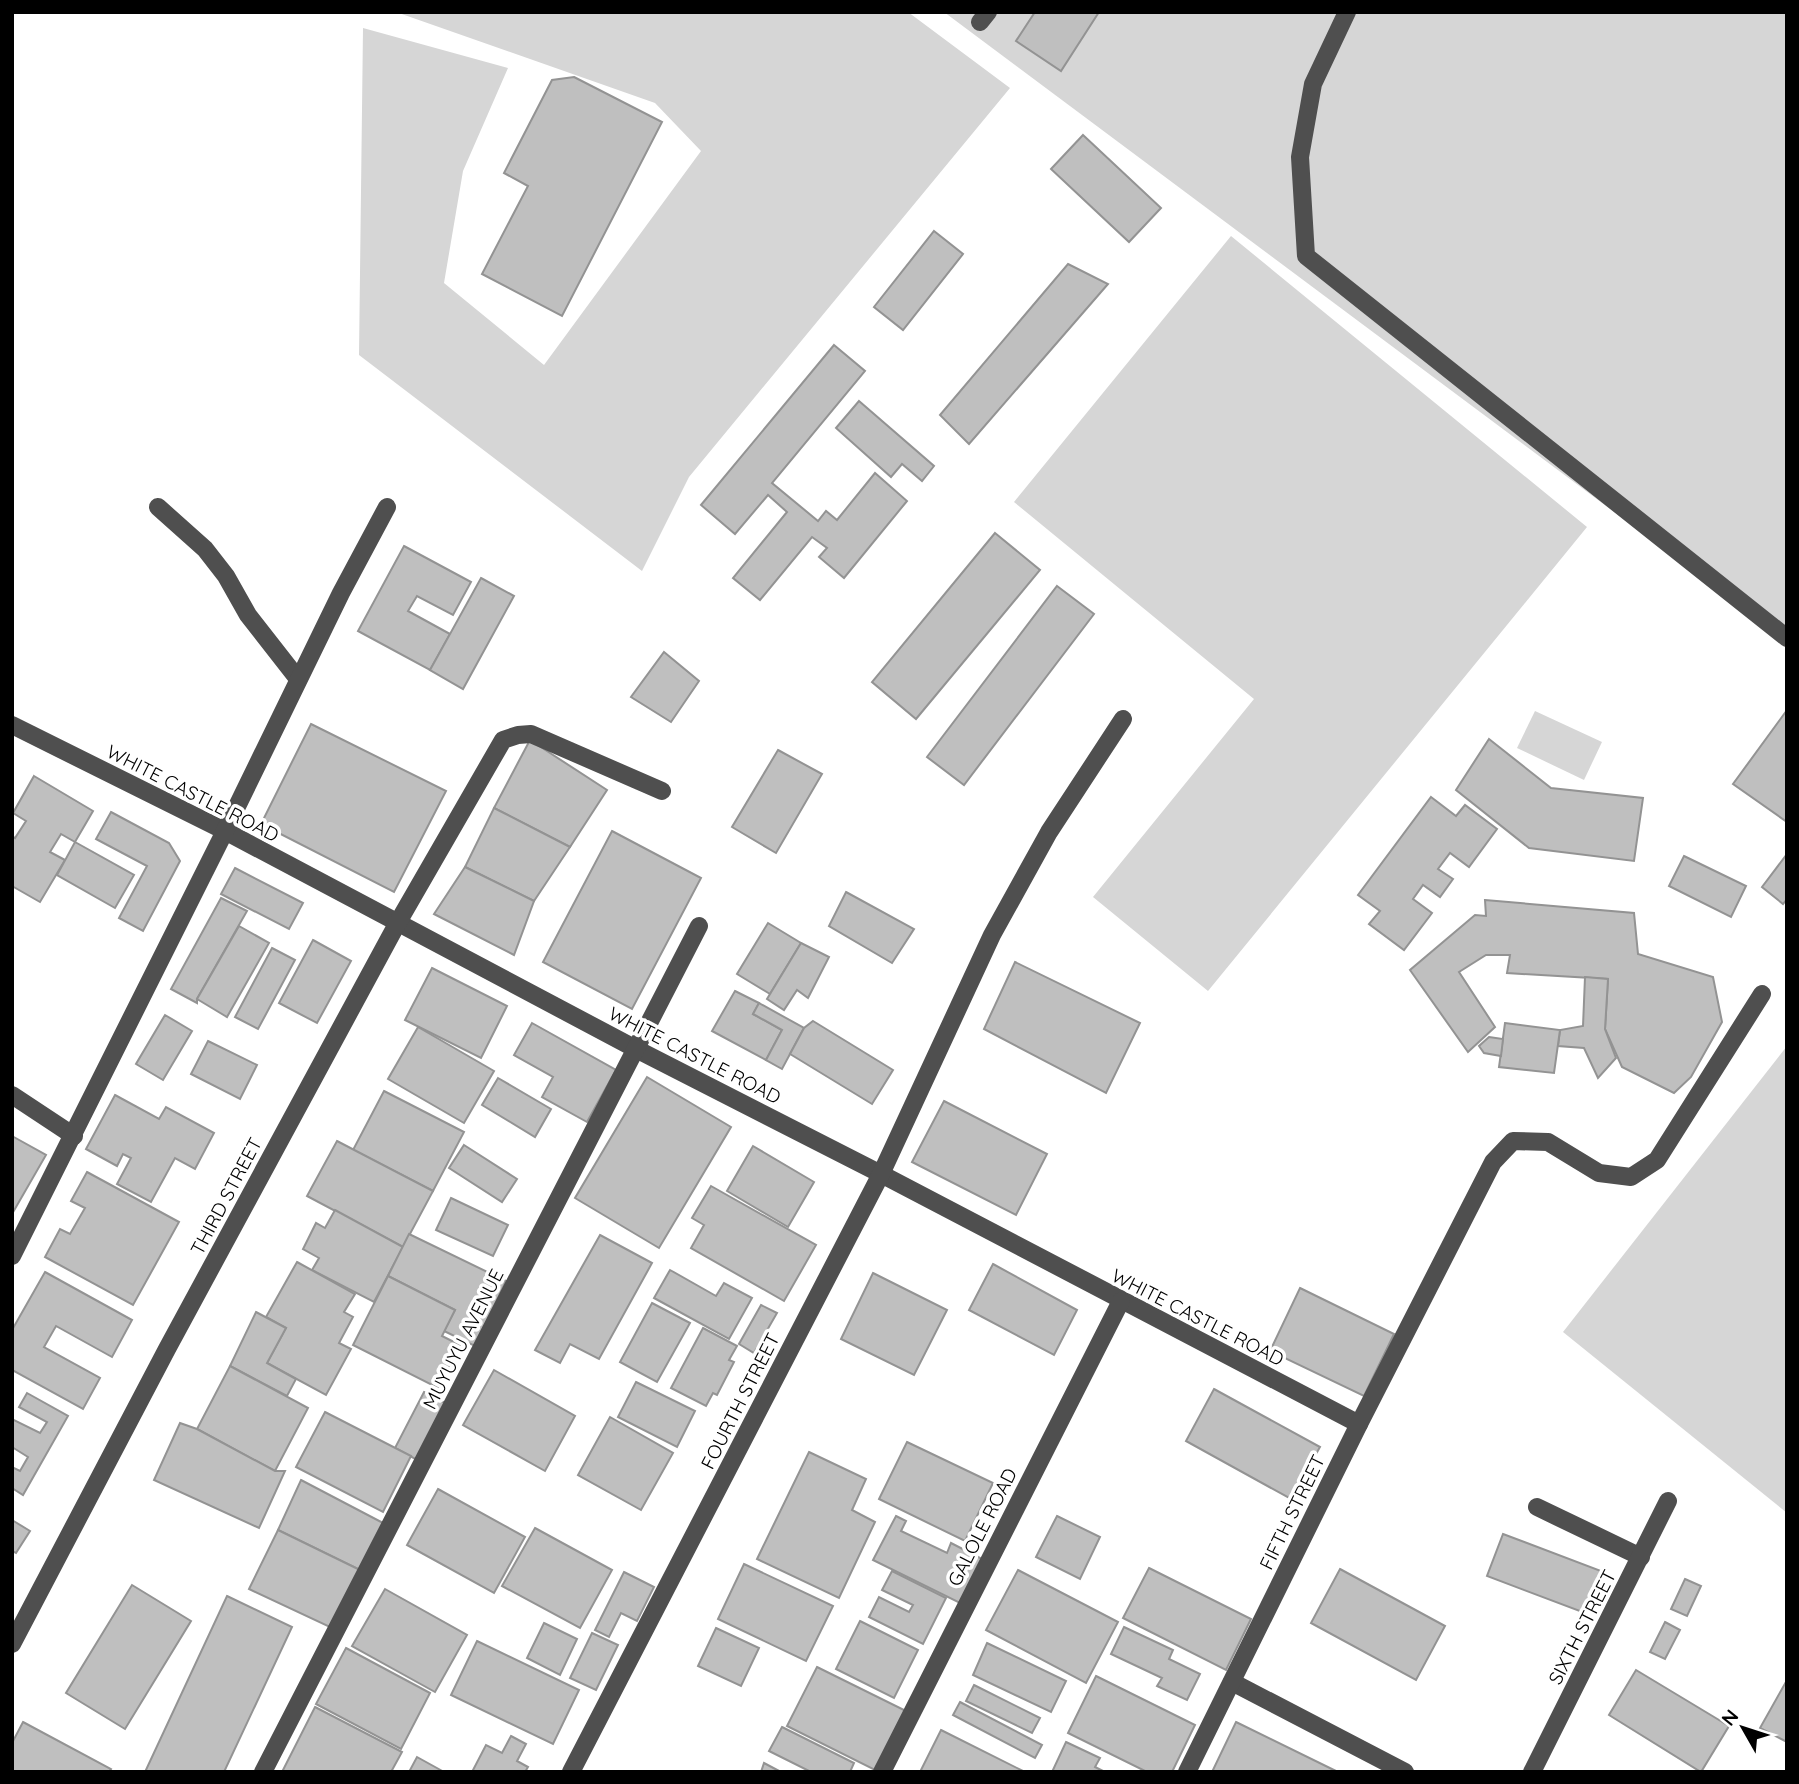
<svg xmlns="http://www.w3.org/2000/svg" width="1799" height="1784" viewBox="0 0 1799 1784" font-family="Quicksand,sans-serif">
  <rect width="100%" height="100%" fill="#fff"/>
  <g fill="#d6d6d6">
    <path d="M396,12H908L1010,88L689,477L642,571L359,355L363,28L508,68L463,171L444,283L544,365L701,151L655,103Z"/>
    <path d="M944,12H1787V641Z"/>
    <path d="M1231,236L1587,527L1208,991L1093,897L1254,699L1014,502Z"/>
    <path d="M1535,711L1602,742L1584,780L1517,748Z"/>
    <path d="M1787,1046V1513L1563,1332Z"/>
  </g>
  <g fill="#bfbfbf" stroke="#939393" stroke-width="2">
    <path d="M1035,12H1099L1061,71L1016,41Z"/>
    <path d="M574,77L662,122L562,316L482,274L528,186L504,173L552,80Z"/>
    <path d="M1083,135L1161,208L1129,242L1051,169Z"/>
    <path d="M934,231L963,254L903,330L874,307Z"/>
    <path d="M1068,264L1108,284L969,444L940,415Z"/>
    <path d="M834,345L865,371L772,483L818,521L826,511L837,520L875,473L907,501L844,578L819,557L827,548L812,537L760,600L733,578L787,512L768,495L735,534L701,505Z"/>
    <path d="M859,401L934,466L922,481L902,464L891,477L836,428Z"/>
    <path d="M995,533L1040,570L916,719L872,682Z"/>
    <path d="M404,546L471,582L453,615L417,596L408,611L450,634L430,670L358,631Z"/>
    <path d="M481,578L514,596L463,689L430,670Z"/>
    <path d="M1057,586L1094,614L964,785L927,757Z"/>
    <path d="M664,652L699,681L671,722L631,697Z"/>
    <path d="M1787,710V822L1733,784Z"/>
    <path d="M311,724L446,791L394,892L261,824Z"/>
    <path d="M1489,739L1551,788L1643,798L1634,861L1529,848L1456,790Z"/>
    <path d="M530,740L607,790L570,847L494,808Z"/>
    <path d="M778,750L822,774L776,853L732,827Z"/>
    <path d="M34,776L93,811L75,842L61,834L50,852L65,860L40,902L12,886V836L15,838L26,821L13,813Z"/>
    <path d="M1431,797L1456,816L1465,805L1497,829L1469,867L1450,853L1438,869L1453,879L1440,897L1423,885L1413,899L1432,913L1404,950L1369,924L1380,911L1358,895Z"/>
    <path d="M494,808L570,847L534,901L465,867Z"/>
    <path d="M111,812L169,843L180,861L143,931L119,918L147,866L96,839Z"/>
    <path d="M612,831L701,878L632,1009L543,962Z"/>
    <path d="M75,842L134,875L115,908L57,875Z"/>
    <path d="M1787,854V899L1783,904L1762,887Z"/>
    <path d="M1684,856L1746,886L1731,917L1669,886Z"/>
    <path d="M465,867L534,901L514,955L434,914Z"/>
    <path d="M235,868L303,903L289,929L221,894Z"/>
    <path d="M846,892L914,929L892,963L829,926Z"/>
    <path d="M221,898L247,911L197,999V1003L171,989Z"/>
    <path d="M1485,900L1634,913L1638,954L1713,977L1722,1022L1691,1077L1674,1093L1622,1067L1605,1029L1608,979L1507,973L1510,955H1486L1459,972L1495,1027L1468,1052L1410,970L1475,915L1486,916Z"/>
    <path d="M768,923L801,943L770,994L737,974Z"/>
    <path d="M239,926L269,943L227,1017L197,999Z"/>
    <path d="M313,940L351,961L317,1023L279,1003Z"/>
    <path d="M801,943L829,957L808,998L797,990L784,1010L767,999Z"/>
    <path d="M272,948L295,960L258,1029L235,1017Z"/>
    <path d="M1015,962L1140,1023L1106,1093L984,1029Z"/>
    <path d="M432,968L507,1006L481,1058L405,1020Z"/>
    <path d="M1585,977L1608,979L1605,1029L1616,1058L1598,1078L1584,1048L1558,1046L1560,1030L1583,1026Z"/>
    <path d="M735,991L759,1003L753,1014L782,1030L766,1060L712,1031Z"/>
    <path d="M759,1003L804,1028L782,1069L766,1060L782,1030L753,1014Z"/>
    <path d="M165,1015L192,1031L163,1080L136,1064Z"/>
    <path d="M813,1021L893,1070L872,1104L790,1054L804,1028Z"/>
    <path d="M532,1023L616,1070L587,1122L542,1097L553,1077L514,1055Z"/>
    <path d="M1505,1023L1560,1030L1554,1073L1499,1067Z"/>
    <path d="M418,1027L494,1071L464,1123L388,1079Z"/>
    <path d="M1489,1037L1503,1039L1501,1056L1484,1053L1479,1046Z"/>
    <path d="M208,1041L257,1065L240,1099L191,1074Z"/>
    <path d="M647,1077L731,1127L659,1248L575,1198Z"/>
    <path d="M498,1078L551,1109L535,1137L482,1105Z"/>
    <path d="M384,1091L464,1132L433,1191L353,1150Z"/>
    <path d="M115,1095L159,1119L166,1107L214,1133L195,1169L175,1158L151,1202L117,1184L131,1158L123,1154L117,1166L86,1149Z"/>
    <path d="M944,1101L1047,1154L1016,1215L912,1162Z"/>
    <path d="M12,1136L46,1155L12,1214Z"/>
    <path d="M337,1141L433,1191L403,1247L307,1196Z"/>
    <path d="M464,1145L517,1179L502,1202L449,1168Z"/>
    <path d="M753,1146L814,1182L788,1227L727,1191Z"/>
    <path d="M87,1172L179,1222L133,1305L45,1257L60,1229L70,1234L85,1208L71,1201Z"/>
    <path d="M711,1186L816,1245L784,1301L691,1248L704,1225L692,1218Z"/>
    <path d="M451,1198L508,1225L493,1256L436,1230Z"/>
    <path d="M335,1210L403,1247L374,1302L312,1270L319,1258L303,1249L316,1223L325,1228Z"/>
    <path d="M409,1234L506,1281L475,1346L444,1331L455,1310L388,1276Z"/>
    <path d="M600,1235L652,1263L599,1359L570,1344L560,1363L535,1350Z"/>
    <path d="M297,1262L355,1294L344,1312L353,1317L339,1343L351,1349L326,1395L267,1363L286,1328L266,1317Z"/>
    <path d="M993,1264L1077,1310L1054,1355L969,1310Z"/>
    <path d="M670,1270L716,1296L724,1283L752,1298L729,1339L654,1298Z"/>
    <path d="M45,1272L132,1320L112,1357L56,1326L44,1347L100,1378L83,1409L12,1370V1330Z"/>
    <path d="M873,1273L947,1310L914,1375L841,1339Z"/>
    <path d="M388,1276L455,1310L442,1336L460,1345L438,1388L353,1345Z"/>
    <path d="M1300,1288L1394,1334L1364,1396L1270,1351Z"/>
    <path d="M652,1303L690,1323L657,1382L620,1362Z"/>
    <path d="M761,1305L777,1313L754,1353L739,1344Z"/>
    <path d="M256,1312L286,1328L267,1363L296,1379L287,1396L230,1366Z"/>
    <path d="M703,1328L737,1346L729,1360L734,1362L717,1395L713,1393L706,1406L671,1388Z"/>
    <path d="M230,1366L308,1408L275,1471L197,1429Z"/>
    <path d="M494,1370L575,1416L545,1471L463,1425Z"/>
    <path d="M636,1382L695,1411L677,1447L618,1417Z"/>
    <path d="M1214,1389L1320,1447L1291,1499L1186,1441Z"/>
    <path d="M424,1392L449,1405L419,1461L395,1448Z"/>
    <path d="M27,1393L68,1416L23,1495L12,1488V1467L20,1471L28,1457L12,1447V1419L40,1433L47,1422L19,1407Z"/>
    <path d="M325,1412L411,1456L383,1512L296,1467Z"/>
    <path d="M610,1417L673,1453L641,1510L578,1475Z"/>
    <path d="M180,1423L197,1429L275,1471H285L259,1528L154,1480Z"/>
    <path d="M907,1442L993,1483L965,1541L879,1499Z"/>
    <path d="M809,1452L866,1479L852,1510L875,1522L839,1598L757,1559Z"/>
    <path d="M301,1480L385,1524L360,1570L278,1530Z"/>
    <path d="M438,1489L525,1537L494,1593L407,1545Z"/>
    <path d="M896,1516L906,1521L901,1531L947,1553L951,1543L984,1560L962,1604L873,1560Z"/>
    <path d="M1057,1516L1100,1537L1080,1579L1036,1557Z"/>
    <path d="M12,1520L30,1531L16,1553L12,1551Z"/>
    <path d="M535,1528L612,1570L580,1628L502,1586Z"/>
    <path d="M278,1530L360,1570L332,1628L249,1589Z"/>
    <path d="M1503,1534L1601,1571L1585,1613L1487,1576Z"/>
    <path d="M744,1564L833,1606L806,1661L718,1619Z"/>
    <path d="M1149,1568L1251,1619L1226,1670L1123,1618Z"/>
    <path d="M1340,1569L1445,1626L1416,1680L1311,1623Z"/>
    <path d="M1018,1570L1118,1622L1086,1683L986,1630Z"/>
    <path d="M892,1571L946,1598L923,1644L869,1617L879,1597L909,1612L913,1605L882,1590Z"/>
    <path d="M624,1572L654,1587L637,1621L621,1613L609,1637L595,1630Z"/>
    <path d="M1685,1579L1701,1586L1687,1616L1671,1609Z"/>
    <path d="M132,1585L191,1621L125,1729L66,1693Z"/>
    <path d="M385,1589L467,1635L435,1692L352,1646Z"/>
    <path d="M227,1596L292,1627L224,1772H145Z"/>
    <path d="M860,1621L918,1650L894,1698L836,1669Z"/>
    <path d="M1665,1622L1680,1630L1665,1659L1650,1652Z"/>
    <path d="M544,1623L577,1639L560,1675L527,1658Z"/>
    <path d="M1124,1627L1173,1650L1169,1659L1200,1674L1187,1700L1157,1686L1162,1678L1111,1654Z"/>
    <path d="M716,1628L759,1648L741,1686L698,1666Z"/>
    <path d="M592,1633L618,1645L596,1690L570,1678Z"/>
    <path d="M477,1641L579,1690L553,1744L451,1695Z"/>
    <path d="M987,1643L1066,1681L1051,1712L973,1675Z"/>
    <path d="M346,1648L430,1693L401,1749L316,1704Z"/>
    <path d="M817,1667L906,1711L877,1771L787,1726Z"/>
    <path d="M1636,1670L1729,1726L1701,1772L1609,1715Z"/>
    <path d="M1096,1676L1195,1725L1172,1772H1147L1068,1733Z"/>
    <path d="M1787,1680V1742L1760,1728Z"/>
    <path d="M974,1685L1040,1718L1032,1733L966,1701Z"/>
    <path d="M960,1702L1042,1745L1035,1758L953,1715Z"/>
    <path d="M315,1707L402,1752L391,1772H282Z"/>
    <path d="M23,1722L111,1769L109,1772H12V1743Z"/>
    <path d="M1236,1722L1338,1772H1212Z"/>
    <path d="M782,1727L854,1763L850,1772H811L769,1751Z"/>
    <path d="M941,1730L1025,1772H920Z"/>
    <path d="M511,1736L526,1744L517,1761L528,1767L525,1772H472L486,1745L502,1753Z"/>
    <path d="M1066,1742L1100,1758L1095,1767L1105,1772H1052Z"/>
    <path d="M417,1757L444,1772H409Z"/>
    <path d="M764,1763L781,1772H761Z"/>
  </g>
  <g fill="none" stroke-linecap="round" stroke-linejoin="round">
    <g stroke="#4f4f4f" stroke-width="18">
      <path d="M1347,12L1313,84L1300,157L1306,256L1787,638"/>
      <path d="M980,22L988,12"/>
      <path d="M158,507L205,549L226,576L248,615L298,679"/>
      <path d="M12,725L225,831L636,1049L881,1174L1359,1424"/>
      <path d="M12,1095L74,1136"/>
      <path d="M12,1256L225,831L341,593L387,507"/>
      <path d="M1537,1507L1641,1557"/>
      <path d="M12,1644L167,1349L397,924L503,740L518,735L531,734L662,791"/>
      <path d="M1232,1682L1405,1772"/>
      <path d="M263,1772L699,926"/>
      <path d="M571,1772L881,1174L992,935L1049,832L1123,719"/>
      <path d="M882,1772L1121,1301"/>
      <path d="M1187,1772L1359,1424L1493,1162L1513,1141L1548,1142L1599,1173L1631,1177L1657,1160L1762,994"/>
      <path d="M1532,1772L1668,1501"/>
    </g>
  </g>
  <g text-anchor="middle" stroke-width="7" stroke-linejoin="round" paint-order="stroke">
    <g font-size="19" fill="#000" stroke="#fff">
      <text transform="translate(193 793) rotate(27)" y="7">WHITE CASTLE ROAD</text>
      <text transform="translate(695 1055) rotate(27)" y="7">WHITE CASTLE ROAD</text>
      <text transform="translate(226 1196) rotate(-62)" y="7">THIRD STREET</text>
      <text transform="translate(1198 1317) rotate(27)" y="7">WHITE CASTLE ROAD</text>
      <text transform="translate(463 1339) rotate(-63)" y="7">MUYUYU AVENUE</text>
      <text transform="translate(740 1401) rotate(-63)" y="7">FOURTH STREET</text>
      <text transform="translate(1292 1512) rotate(-64)" y="7">FIFTH STREET</text>
      <text transform="translate(982 1527) rotate(-63)" y="7">GALOLE ROAD</text>
      <text transform="translate(1582 1627) rotate(-63)" y="7">SIXTH STREET</text>
    </g>
  </g>
  <rect width="1799" height="1784" fill="none" stroke="#000000" stroke-width="28"/>
  <g transform="translate(1743 1728) rotate(309)" stroke="#ffffff" stroke-width="5" paint-order="stroke">
  <path d="M0-5L12 26L0 18L-12 26Z" fill="#000000"/>
  <text y="-10" font-size="19" font-weight="bold" text-anchor="middle" fill="#000000">N</text>
  </g>
</svg>
